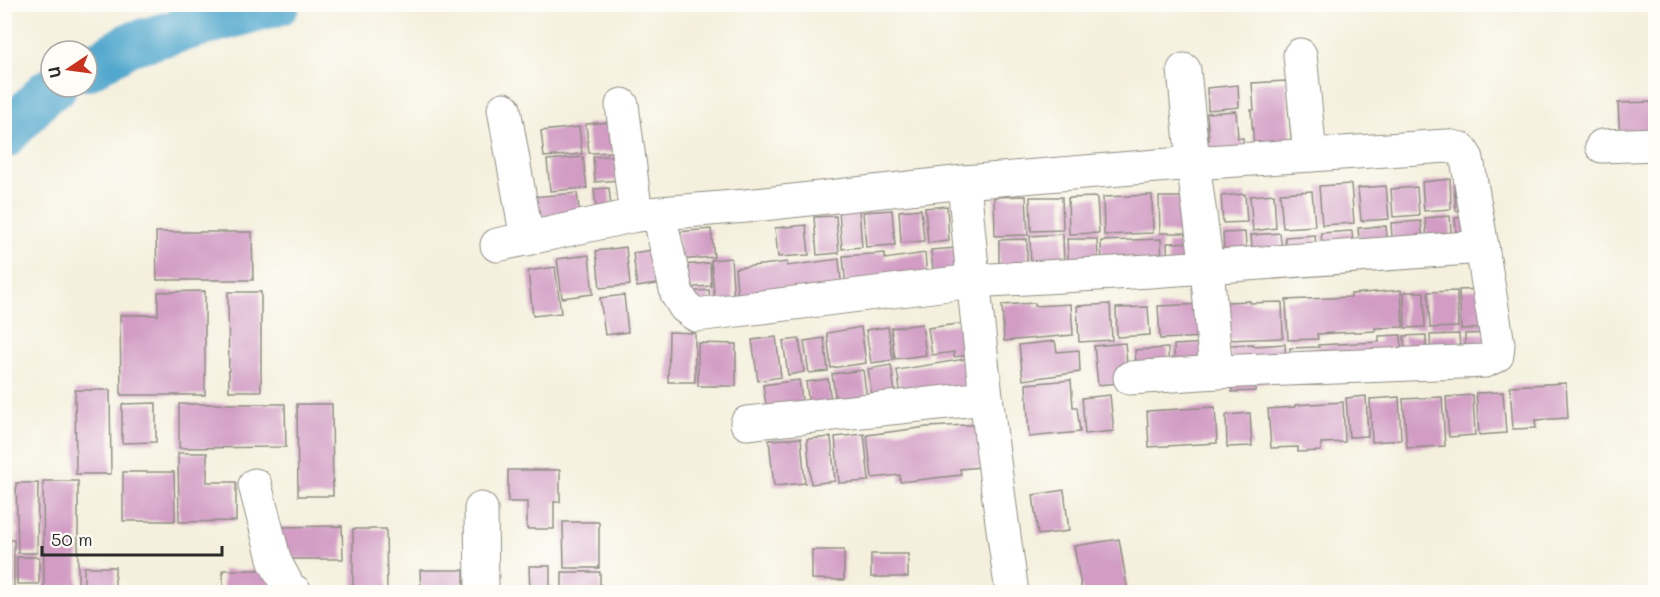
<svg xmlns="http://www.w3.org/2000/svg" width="1660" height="597" viewBox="0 0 1660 597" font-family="Mali,sans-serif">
  <rect width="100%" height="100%" fill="#fdfcf7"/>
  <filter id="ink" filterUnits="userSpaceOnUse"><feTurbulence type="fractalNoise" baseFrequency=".0167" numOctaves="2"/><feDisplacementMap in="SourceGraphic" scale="12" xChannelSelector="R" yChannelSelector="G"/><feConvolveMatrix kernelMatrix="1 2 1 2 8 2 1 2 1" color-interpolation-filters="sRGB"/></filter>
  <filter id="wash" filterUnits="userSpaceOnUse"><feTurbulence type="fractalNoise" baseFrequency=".008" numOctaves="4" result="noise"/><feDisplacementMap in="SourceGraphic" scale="24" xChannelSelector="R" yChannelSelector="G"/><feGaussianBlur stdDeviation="1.35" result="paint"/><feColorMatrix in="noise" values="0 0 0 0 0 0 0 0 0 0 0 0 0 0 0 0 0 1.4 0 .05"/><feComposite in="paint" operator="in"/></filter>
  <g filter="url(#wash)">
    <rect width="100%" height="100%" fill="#f4f0dd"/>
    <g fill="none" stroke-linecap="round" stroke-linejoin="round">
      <g stroke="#51a7cd" stroke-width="44">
        <path d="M87,69L130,44L278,4"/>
        <path d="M4,137L46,92L55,87"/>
      </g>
    </g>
    <g id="blocks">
      <g fill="#d29cc4">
        <path d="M1286,81L1293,157L1255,160L1251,110H1254L1252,83Z"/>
        <path d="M1238,85L1239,107L1208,110L1207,88Z"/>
        <path d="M1656,102V138L1620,139L1618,103Z"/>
        <path d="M1236,111L1238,138H1243L1245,157L1208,160L1206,140H1209L1207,113Z"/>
        <path d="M611,122L614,152L589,153L586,124Z"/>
        <path d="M579,127L582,154L544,157L541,131Z"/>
        <path d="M618,155L620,180L595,182L593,157Z"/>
        <path d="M583,157L587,188L550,191L547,160Z"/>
        <path d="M1450,179L1451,209L1424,211L1422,182Z"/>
        <path d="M1351,184L1354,223L1322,225L1319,186Z"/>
        <path d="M1464,184L1466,210L1456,211L1454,187Z"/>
        <path d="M1386,186L1389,219L1361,221L1358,188Z"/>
        <path d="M1417,187L1419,215L1393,217L1391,189Z"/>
        <path d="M609,188L612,216L597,217L594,189Z"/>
        <path d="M1312,191L1315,226L1283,228L1280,193Z"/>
        <path d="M577,193L581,224L535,228L532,197Z"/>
        <path d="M1245,194L1247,222L1223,223L1221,196Z"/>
        <path d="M1274,194L1276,228L1253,231L1250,196Z"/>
        <path d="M1152,195L1153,233L1104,235L1103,197Z"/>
        <path d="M1026,196L1028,235L995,236L994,197Z"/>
        <path d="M1030,197H1062L1063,230L1031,231Z"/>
        <path d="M1097,197L1099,233L1069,234L1068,198Z"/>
        <path d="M1159,197H1191L1192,233H1160Z"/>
        <path d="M947,206L949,241L928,243L925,208Z"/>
        <path d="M859,209L862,247L842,249L839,211Z"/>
        <path d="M921,209L924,241L901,243L899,211Z"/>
        <path d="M892,210L895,245L866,247L863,212Z"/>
        <path d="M836,216L839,253L817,255L814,217Z"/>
        <path d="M1450,216L1452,249L1428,251L1425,218Z"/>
        <path d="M1468,216L1470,243L1457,245L1455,218Z"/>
        <path d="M1421,221L1424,250L1393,252L1391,223Z"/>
        <path d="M806,225L809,255L778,257L775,228Z"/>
        <path d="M1386,226L1388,251L1360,253L1358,228Z"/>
        <path d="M711,229L714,257L679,260L677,232Z"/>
        <path d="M1352,231L1354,256L1323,258L1321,233Z"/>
        <path d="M156,232H252L253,280H157Z"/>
        <path d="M1245,232L1248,268L1225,269L1223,233Z"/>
        <path d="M1280,233L1283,260L1253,262L1251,235Z"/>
        <path d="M1063,234L1064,268L1031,269L1030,236Z"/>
        <path d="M1315,235L1317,262L1287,264L1285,237Z"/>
        <path d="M1027,239V268L999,269V240Z"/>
        <path d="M1067,239H1097L1099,272L1069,273Z"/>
        <path d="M1161,239L1162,265L1102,267L1101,241Z"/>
        <path d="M1200,242L1201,265L1168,267L1167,243Z"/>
        <path d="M626,247L630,285L600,288L596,251Z"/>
        <path d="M956,248L959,288L935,290L931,250Z"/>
        <path d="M659,249L662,283L637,287L633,253Z"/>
        <path d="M885,253V259L925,253L928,288L847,299L843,256Z"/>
        <path d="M589,255L593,294L562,298L557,259Z"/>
        <path d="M731,258L734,302L715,303L711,260Z"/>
        <path d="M839,259L842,292L739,309L735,268L787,262V266Z"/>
        <path d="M710,263L711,286L682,288L680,265Z"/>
        <path d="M555,267L561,313L533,316L528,271Z"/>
        <path d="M1485,289L1487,328L1461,329L1459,290Z"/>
        <path d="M709,290L711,312L685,292Z"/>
        <path d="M1401,290L1403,327L1375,328V331L1317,334L1318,339L1288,340L1286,300L1351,297V294Z"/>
        <path d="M205,291V395H121L120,315H158V292Z"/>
        <path d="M1457,291L1458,327L1430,328L1428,292Z"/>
        <path d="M228,292H261V391H229Z"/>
        <path d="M1404,292H1424L1425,327L1405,328Z"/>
        <path d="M624,295L628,332L605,335L600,298Z"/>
        <path d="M1250,301V303L1282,302L1283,338L1226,340L1225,302Z"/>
        <path d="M1035,303V306L1071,304L1073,335L1004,341L1002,305Z"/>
        <path d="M1110,304L1112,340L1079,342L1077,306Z"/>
        <path d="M1204,304L1206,337L1160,339L1158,306Z"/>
        <path d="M1148,307L1150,335L1117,337L1116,308Z"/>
        <path d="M972,322L976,354L954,357V352L932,355L928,328Z"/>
        <path d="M922,324L926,355L895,359L891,328Z"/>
        <path d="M861,327L866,363L831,368L827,333Z"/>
        <path d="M888,327L893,360L871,363L866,330Z"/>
        <path d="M669,332L695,333V382H668Z"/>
        <path d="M1493,333L1494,354L1465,356V334Z"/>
        <path d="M1459,334L1460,356L1431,357L1430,335Z"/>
        <path d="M1401,335L1402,372L1319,377L1320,385H1292L1290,348L1319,347L1318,345L1379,342V336Z"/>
        <path d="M1426,335V355L1405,356L1404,336Z"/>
        <path d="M776,337L781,377L758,381L752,340Z"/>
        <path d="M824,338L828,371L809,373L804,341Z"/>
        <path d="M799,339L804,372L788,375L783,341Z"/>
        <path d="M1055,341L1057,352L1079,350L1080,372L1023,380L1019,345Z"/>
        <path d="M698,343L736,344V386H698Z"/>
        <path d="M1125,343L1129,382L1098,385L1094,346Z"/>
        <path d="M1207,343L1209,379L1175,381L1174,345Z"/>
        <path d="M1253,344V346L1285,344L1287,382L1255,383V391L1232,392L1230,345Z"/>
        <path d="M1168,348L1169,377L1137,379L1135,350Z"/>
        <path d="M977,357L984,405L903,409L897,370Z"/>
        <path d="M891,365L897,407L874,410L868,369Z"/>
        <path d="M863,370L869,413L838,417L832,374Z"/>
        <path d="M828,379L833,418L811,421L806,382Z"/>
        <path d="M799,380L805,420L769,425L763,385Z"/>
        <path d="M1071,380L1073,407H1077L1080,432L1029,437L1026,384Z"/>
        <path d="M1566,383L1568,418L1535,420L1536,428L1513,429L1510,386Z"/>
        <path d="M75,390H110L111,474H76Z"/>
        <path d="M1503,392L1506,433L1479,435L1476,393Z"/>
        <path d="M1110,395L1114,431L1085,434L1082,398Z"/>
        <path d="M1473,395L1475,435L1449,437L1446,397Z"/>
        <path d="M1366,396L1368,436L1349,437L1346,398Z"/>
        <path d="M1399,397L1401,440L1372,442L1370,399Z"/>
        <path d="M1442,397L1445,446L1407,448L1403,399Z"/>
        <path d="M1343,402L1345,442L1321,443V451L1298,452V447L1271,448L1268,409L1295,407V405Z"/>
        <path d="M156,403V442L122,443V404Z"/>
        <path d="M179,404H285L286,447L179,448Z"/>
        <path d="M297,404H332L333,496H298Z"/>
        <path d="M1215,407L1217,443L1149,447L1147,411Z"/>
        <path d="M1250,413L1252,446L1227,447L1226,415Z"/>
        <path d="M987,424L991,466L960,469L961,475L900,482V475L872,478L867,435L927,427Z"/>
        <path d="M864,434L869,481L839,483L835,437Z"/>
        <path d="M831,437L835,481L811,484L807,439Z"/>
        <path d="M801,438L805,483L774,486L769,440Z"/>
        <path d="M178,453H207V482H236V521L179,522Z"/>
        <path d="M508,470H560V502H554V529H527V502H508Z"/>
        <path d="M123,472H174L175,521H123Z"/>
        <path d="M43,481H78V590H44Z"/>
        <path d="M16,483H38L37,553H18Z"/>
        <path d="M1064,490L1069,531L1038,535L1033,495Z"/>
        <path d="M563,522H599V568H564Z"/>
        <path d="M342,526L343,559H277L276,527Z"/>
        <path d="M353,529H386L387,592H353Z"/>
        <path d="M1119,539L1128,592H1082L1074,546Z"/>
        <rect x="4" y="540" width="10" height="49"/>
        <path d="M812,550H844V580L812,579Z"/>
        <rect x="871" y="554" width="37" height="23"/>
        <rect x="17" y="557" width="22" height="27"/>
        <path d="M529,566H550V592H530Z"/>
        <rect x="84" y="567" width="31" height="25"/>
        <rect x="223" y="570" width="48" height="22"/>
        <path d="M420,570H464V592H421Z"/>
        <rect x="562" y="572" width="38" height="20"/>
      </g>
    </g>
  </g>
  <g filter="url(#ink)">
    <use href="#blocks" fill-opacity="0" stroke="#908e84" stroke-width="1.5"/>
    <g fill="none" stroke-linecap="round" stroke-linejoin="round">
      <g stroke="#908e84" stroke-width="35">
        <g id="minor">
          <path d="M1300,55L1310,155"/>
          <path d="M1184,70L1193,163L1207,267L1216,372L1485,361L1497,355L1498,344L1482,247"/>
          <path d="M622,105L636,215"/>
          <path d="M504,109L527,239"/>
          <path d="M1602,146L1656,144"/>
          <path d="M964,182C976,320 992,456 1012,592"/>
          <path d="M497,245L636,215L746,206L964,182L1193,163L1447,146L1461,149L1467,159L1482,247L1150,271L973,281L696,315L685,307L677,294L659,214"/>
          <path d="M1130,378L1216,372"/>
          <path d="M747,423L986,398"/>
          <path d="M255,485L275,562L291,592H295"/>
          <path d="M481,509L482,592"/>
        </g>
      </g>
      <use href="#minor" stroke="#fff" stroke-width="33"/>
    </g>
  </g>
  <rect width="1660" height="597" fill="none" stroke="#fdfcf7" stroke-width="24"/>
  <g transform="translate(69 69) rotate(257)"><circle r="28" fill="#fdfcf7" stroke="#a9a8a5" stroke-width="1.5"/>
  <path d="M0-4.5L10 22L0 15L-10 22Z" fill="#c8321e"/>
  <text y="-9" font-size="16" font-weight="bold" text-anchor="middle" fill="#2b2b2b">U</text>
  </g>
  <path d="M42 546v9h180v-9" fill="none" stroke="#2b2b2b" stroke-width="3"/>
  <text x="51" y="546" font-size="18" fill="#2b2b2b" stroke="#fdfcf7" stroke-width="4.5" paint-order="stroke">50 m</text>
</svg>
